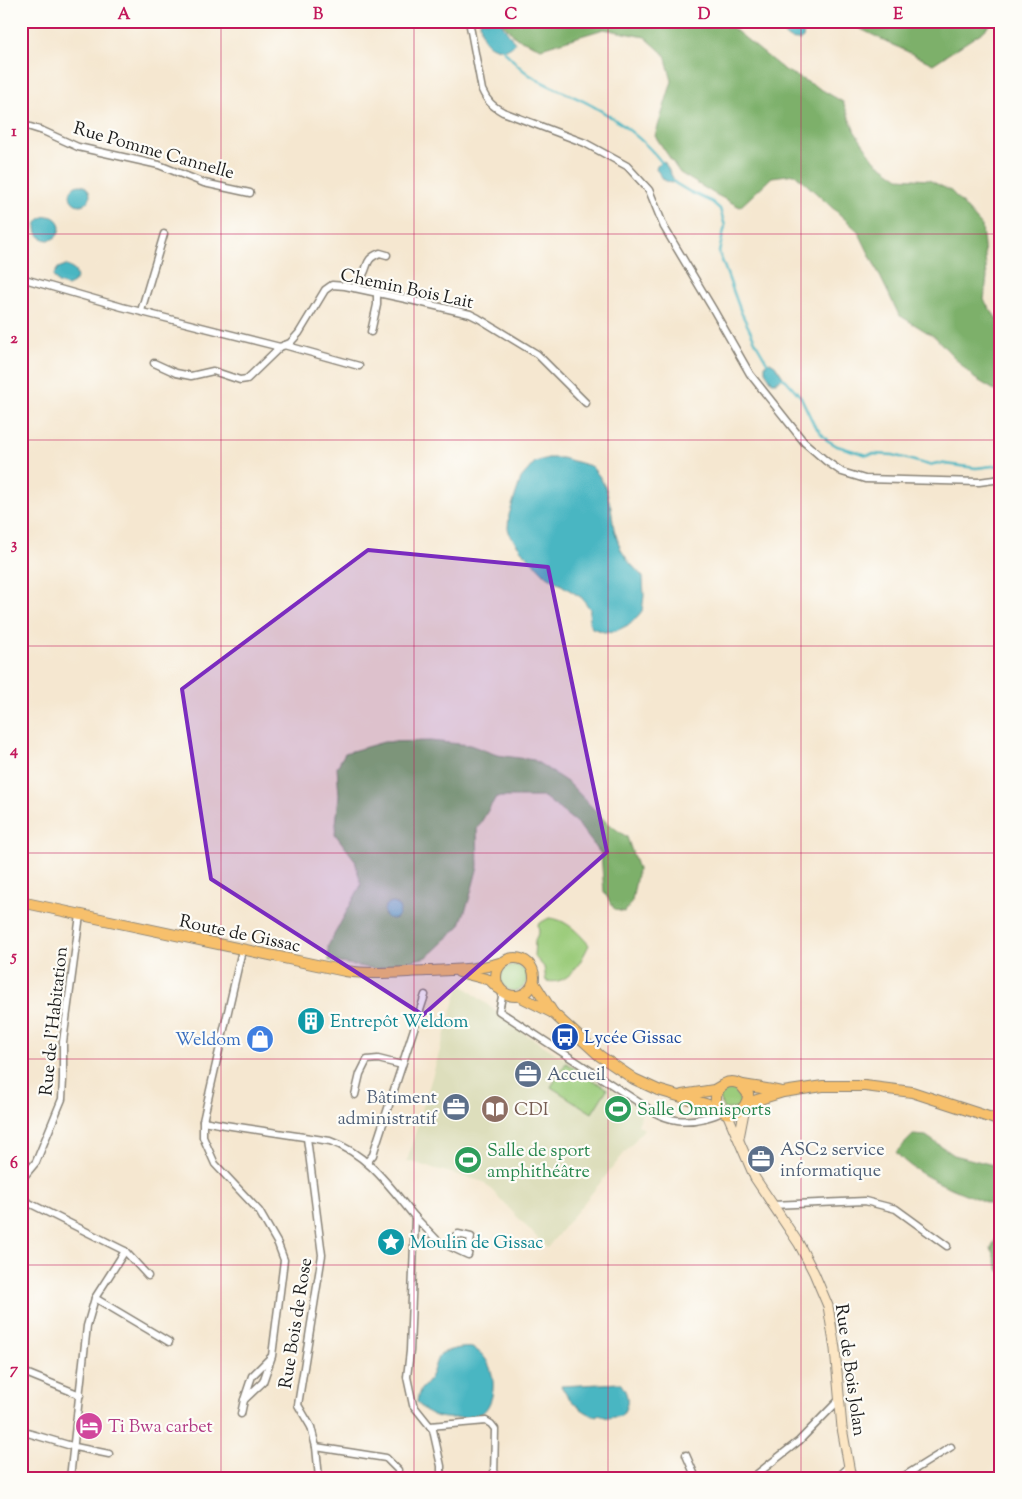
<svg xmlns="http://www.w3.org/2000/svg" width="1022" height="1499" viewBox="0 0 1022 1499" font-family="'Sorts Mill Goudy',serif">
  <rect width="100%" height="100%" fill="#fdfcf7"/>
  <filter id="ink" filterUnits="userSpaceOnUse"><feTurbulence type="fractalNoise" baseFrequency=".02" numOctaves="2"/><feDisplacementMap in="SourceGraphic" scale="10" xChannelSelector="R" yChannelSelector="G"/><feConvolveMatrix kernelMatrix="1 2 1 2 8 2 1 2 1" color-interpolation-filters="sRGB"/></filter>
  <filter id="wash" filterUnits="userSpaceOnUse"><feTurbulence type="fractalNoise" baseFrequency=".0096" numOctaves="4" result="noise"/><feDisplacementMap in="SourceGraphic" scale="20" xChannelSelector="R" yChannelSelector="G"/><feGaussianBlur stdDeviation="1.12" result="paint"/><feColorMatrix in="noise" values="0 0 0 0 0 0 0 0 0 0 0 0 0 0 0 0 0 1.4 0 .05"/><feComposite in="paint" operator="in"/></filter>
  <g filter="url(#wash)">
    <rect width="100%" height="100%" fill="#f5e7d0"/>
    <path fill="#dddebc" d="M460,983L519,1030L639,1106L641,1117L638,1125L644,1129L547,1248L484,1182L407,1161Z"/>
    <g fill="#9ccc7b" stroke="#5c744c">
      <path d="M549,918C566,919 579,933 589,945C580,963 569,986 546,981L544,967L534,956L535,940L539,932L538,924Z"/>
      <circle cx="514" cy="978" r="13"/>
      <path d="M566,1063L607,1089L592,1113L551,1087Z"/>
      <path d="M737,1086L745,1097L740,1109H723L719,1094L724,1087Z"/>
    </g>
    <g fill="#7db06b" stroke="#4c6644" fill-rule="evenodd">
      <path d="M501,21H724L783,69L817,87L843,102L855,132L875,161L899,178L929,180L951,191L982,226L987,277L984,300L1001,325V394L974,378L935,337L899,315L858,231L795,174L772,177L740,207L713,193L680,173L655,136L672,81L665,55L645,37L604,29L541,48L516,38Z"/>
      <path d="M993,21L984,31L933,64L846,22Z"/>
      <path d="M430,741L470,745L497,755L534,760L570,784L607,823L627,837L638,869L632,901L625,912L615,910L604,892L601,854L578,824L544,797H496L477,829L478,866L469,900L459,927L427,957L376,969L329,961L328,946L361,885L355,860L335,834L339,795L337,767L345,753L384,742ZM390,903L397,904L399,909L396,918L392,919L384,915L385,908Z"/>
      <path d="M913,1135L926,1136L954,1155L1001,1167V1211L995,1206C965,1193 916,1178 896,1152Z"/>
      <path d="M997,1237H1001V1272L999,1271L991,1248Z"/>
    </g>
    <g fill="#48b6c2" stroke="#32696f">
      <path d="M480,21H500L515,43C511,49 507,49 500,49C484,46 481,36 480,21Z"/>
      <path d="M790,22L800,27L804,31L803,38L800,40C790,40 786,39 782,30L784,25Z"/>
      <path d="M664,161L674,180L672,183L664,180L656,169L657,165Z"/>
      <circle cx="80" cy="195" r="10"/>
      <circle cx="48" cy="228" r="12"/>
      <path d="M66,265L75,271L77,278L73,283L67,286L58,283L53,276L58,268Z"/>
      <path d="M770,362L775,365L783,377L776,382H772L765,371V365Z"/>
      <path d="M548,458H562L591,466L600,477L606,489L611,508L614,529L621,550L629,562L643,577L644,596L642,611L638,616L628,625L616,631L604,632L592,628L589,622L590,609L582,598L544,574L522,551L510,535L508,528L509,515L521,478L535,462Z"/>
      <circle cx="392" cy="911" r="8"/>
      <path d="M460,1348C463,1348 468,1347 472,1348C497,1357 501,1404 478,1416C472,1419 461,1417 454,1418C439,1419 427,1415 417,1402C419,1386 424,1389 430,1378C440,1357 432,1353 460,1348Z"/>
      <path d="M620,1383C629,1394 630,1405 621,1416L608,1418L599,1415L596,1417C581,1411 568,1400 561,1386Z"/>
    </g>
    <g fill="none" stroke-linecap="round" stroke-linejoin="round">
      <g stroke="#48b6c2" stroke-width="2.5">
        <path d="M502,47C504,52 508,55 512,59C534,85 563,89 591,105C618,120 644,139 663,164"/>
        <path d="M671,179L675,183L690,192L712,202L720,209L725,226L719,252L741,312L757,345L769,366"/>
        <path d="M780,377L786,380L801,397L814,425L827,440L837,446L867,455L874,454L893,455L929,465L938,463L976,468L1001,465"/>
      </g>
    </g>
  </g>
  <g filter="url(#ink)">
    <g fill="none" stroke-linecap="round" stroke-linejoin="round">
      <g stroke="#888276" stroke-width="9">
        <g id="street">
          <path d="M469,21L482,90C487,101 492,106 503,112L585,143L627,166L649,190L664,227L713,309L750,374L804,442L826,461L842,472L865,479L979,482L1001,479"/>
          <path d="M21,124L43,131L78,147L159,165L204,183L250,193"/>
          <path d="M21,278L122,307L280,347L290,343L299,333L325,290L332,285L345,286L406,299L470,314L478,318L537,354L586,403"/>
          <path d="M354,288C357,283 361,280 363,275C369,264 365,259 380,253L387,255"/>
          <path d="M141,311L164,234"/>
          <path d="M371,332L377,305V293"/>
          <path d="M284,345L359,366"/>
          <path d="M154,363L176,373L191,376L213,371L240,380L247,379L280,347"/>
          <path d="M242,950L203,1121L225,1125L330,1141C368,1154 390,1187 415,1217L410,1351L407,1377L413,1405L433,1430L441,1466V1478"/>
          <path d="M503,992L499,1011L652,1111C670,1121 684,1123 705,1118C711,1116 718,1115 723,1111"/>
          <path d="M355,1095L360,1074L367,1060L378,1059L402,1065"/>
          <path d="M203,1121V1137L215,1164L259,1211L278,1244L284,1260L272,1356L263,1382L244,1400"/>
          <path d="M307,1138L322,1255L298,1405L311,1427L316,1447L319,1478"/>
          <path d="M367,1162L373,1155L375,1148L425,995"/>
          <path d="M21,1180L36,1162L62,1099L63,1079V1042L80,915"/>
          <path d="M21,1199L125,1251L148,1276"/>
          <path d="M772,1205L865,1201L896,1209L947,1246"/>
          <path d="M415,1217L438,1241L468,1255L471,1237L458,1234L445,1244"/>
          <path d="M95,1298L169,1342"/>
          <path d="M21,1371L80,1395"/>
          <path d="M241,1414L244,1400L252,1376L271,1357"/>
          <path d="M430,1426L486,1421L491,1424L495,1429L494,1478"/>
          <path d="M21,1431L75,1447L109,1454"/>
          <path d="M316,1447L386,1458L398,1470"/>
          <path d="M686,1455L696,1478"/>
          <path d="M70,1478L87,1326L95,1298L125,1251"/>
          <path d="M752,1478L799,1441L839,1400"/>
          <path d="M837,1478L849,1467"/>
          <path d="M901,1478L951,1447"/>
          <path d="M994,1478L1001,1473"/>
        </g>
      </g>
      <g stroke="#888276" stroke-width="11">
        <g id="secondary">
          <path d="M727,1113L755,1178L799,1244L814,1273L828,1306L835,1349L842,1428L851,1478"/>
          <path d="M739,1138L745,1107"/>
        </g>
      </g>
      <g stroke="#888276" stroke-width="12">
        <g id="primary">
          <path d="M21,902L345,971C373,975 399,972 427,971C453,970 478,970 503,962"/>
          <circle cx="515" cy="977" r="19"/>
          <path d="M459,972L490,980L498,988"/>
          <path d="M534,983L553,1013"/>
          <path d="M519,996L553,1013L600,1056L634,1079L658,1090L719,1108"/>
          <path d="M740,1084L748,1094C749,1112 724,1122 717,1104C713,1094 721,1082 732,1082C736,1082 739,1084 743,1085C756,1087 769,1089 782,1092"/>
          <path d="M682,1095L714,1090L721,1086"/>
          <path d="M747,1103L783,1092L823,1086H865L912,1092L1001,1121"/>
        </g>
      </g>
      <use href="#street" stroke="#fff" stroke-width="6"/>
      <use href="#secondary" stroke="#fce6c4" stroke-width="9"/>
      <use href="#primary" stroke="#f7c06c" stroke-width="10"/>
    </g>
  </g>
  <path fill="#7b2cbf" fill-opacity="0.2" stroke="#7b2cbf" stroke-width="4" stroke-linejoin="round" d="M368,550L548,567L607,852L423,1015L211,879L182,689Z"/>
  <path fill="none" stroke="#c2185b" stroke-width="1" stroke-opacity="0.55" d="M221,21V1478M414,21V1478M608,21V1478M801,21V1478M21,234H1001M21,440H1001M21,646H1001M21,853H1001M21,1059H1001M21,1265H1001"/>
  <defs>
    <g id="building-disc" transform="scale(1.4375)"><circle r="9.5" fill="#0f9aa8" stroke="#fdfcf7"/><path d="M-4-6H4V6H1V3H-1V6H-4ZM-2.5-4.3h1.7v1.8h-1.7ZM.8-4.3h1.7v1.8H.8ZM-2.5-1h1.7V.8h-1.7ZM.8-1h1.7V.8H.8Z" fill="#fff"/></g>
    <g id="bus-disc" transform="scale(1.4375)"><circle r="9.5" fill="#1a4fb4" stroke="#fdfcf7"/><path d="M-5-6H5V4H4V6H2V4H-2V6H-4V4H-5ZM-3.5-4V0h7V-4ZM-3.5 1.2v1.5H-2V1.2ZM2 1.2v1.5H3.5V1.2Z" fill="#fff"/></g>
    <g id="shop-disc" transform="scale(1.4375)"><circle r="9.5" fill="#3f7fe0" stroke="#fdfcf7"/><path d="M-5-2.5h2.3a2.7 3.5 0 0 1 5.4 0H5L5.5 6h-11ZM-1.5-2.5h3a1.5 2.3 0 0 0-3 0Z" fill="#fff"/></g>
    <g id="office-disc" transform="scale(1.4375)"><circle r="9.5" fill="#5c6f8a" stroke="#fdfcf7"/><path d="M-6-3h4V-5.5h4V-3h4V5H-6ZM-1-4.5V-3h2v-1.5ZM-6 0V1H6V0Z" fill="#fff"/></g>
    <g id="library-disc" transform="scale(1.4375)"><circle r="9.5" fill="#8d6e63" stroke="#fdfcf7"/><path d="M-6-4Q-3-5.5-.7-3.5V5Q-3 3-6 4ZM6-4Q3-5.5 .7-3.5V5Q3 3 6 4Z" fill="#fff"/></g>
    <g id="stadium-disc" transform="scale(1.4375)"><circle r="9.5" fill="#2e9e5b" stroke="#fdfcf7"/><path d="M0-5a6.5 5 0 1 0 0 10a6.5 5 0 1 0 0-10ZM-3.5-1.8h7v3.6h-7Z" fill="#fff"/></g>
    <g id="sight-disc" transform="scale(1.4375)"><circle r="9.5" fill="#0f9aa8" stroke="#fdfcf7"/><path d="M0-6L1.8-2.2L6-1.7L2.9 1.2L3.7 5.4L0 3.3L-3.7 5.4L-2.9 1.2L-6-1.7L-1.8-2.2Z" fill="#fff"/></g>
    <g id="hotel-disc" transform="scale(1.4375)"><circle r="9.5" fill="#d1479c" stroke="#fdfcf7"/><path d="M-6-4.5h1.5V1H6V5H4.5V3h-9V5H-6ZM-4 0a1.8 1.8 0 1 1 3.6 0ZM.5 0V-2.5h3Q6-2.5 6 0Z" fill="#fff"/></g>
  </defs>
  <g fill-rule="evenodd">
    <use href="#building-disc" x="311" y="1021"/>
    <use href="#bus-disc" x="565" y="1037"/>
    <use href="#shop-disc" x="260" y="1039"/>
    <use href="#office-disc" x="528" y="1074"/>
    <use href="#office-disc" x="456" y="1107"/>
    <use href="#library-disc" x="495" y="1109"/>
    <use href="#stadium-disc" x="618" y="1109"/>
    <use href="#office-disc" x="761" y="1159"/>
    <use href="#stadium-disc" x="468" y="1160"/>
    <use href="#sight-disc" x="391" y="1242"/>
    <use href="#hotel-disc" x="89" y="1426"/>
  </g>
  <g text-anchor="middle" stroke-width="4.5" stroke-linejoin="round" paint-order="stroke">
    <g font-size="18" fill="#1c1c1c" stroke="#fdfcf7">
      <text transform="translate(154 150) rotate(16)" y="6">Rue Pomme Cannelle</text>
      <text transform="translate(407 288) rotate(12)" y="6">Chemin Bois Lait</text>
      <text transform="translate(240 933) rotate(12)" y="6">Route de Gissac</text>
      <text transform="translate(53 1021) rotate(-84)" y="6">Rue de l'Habitation</text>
      <text transform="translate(295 1323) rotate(-81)" y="6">Rue Bois de Rose</text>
      <text transform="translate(851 1370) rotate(82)" y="6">Rue de Bois Jolan</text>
    </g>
    <g font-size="18" fill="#0d838f" stroke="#fdfcf7" text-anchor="start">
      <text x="330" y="1027">Entrepôt Weldom</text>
      <text x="410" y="1248">Moulin de Gissac</text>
    </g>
    <g font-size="18" fill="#164399" stroke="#fdfcf7" text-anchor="start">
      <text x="584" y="1043">Lycée Gissac</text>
    </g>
    <g font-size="18" fill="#366cbe" stroke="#fdfcf7" text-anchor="end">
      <text x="241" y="1045">Weldom</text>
    </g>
    <g font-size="18" fill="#4e5e75" stroke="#fdfcf7" text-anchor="start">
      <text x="547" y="1080">Accueil</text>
      <text x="437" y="1103" text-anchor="end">Bâtiment<tspan x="437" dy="21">administratif</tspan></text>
      <text x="780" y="1155">ASC2 service<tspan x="780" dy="21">informatique</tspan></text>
    </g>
    <g font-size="18" fill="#785e54" stroke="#fdfcf7" text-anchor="start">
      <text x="514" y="1115">CDI</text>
    </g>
    <g font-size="18" fill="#27864d" stroke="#fdfcf7" text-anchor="start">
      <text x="637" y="1115">Salle Omnisports</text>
      <text x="487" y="1156">Salle de sport<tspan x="487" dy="21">amphithéâtre</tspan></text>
    </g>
    <g font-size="18" fill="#b23c85" stroke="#fdfcf7" text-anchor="start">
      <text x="108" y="1432">Ti Bwa carbet</text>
    </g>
  </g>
  <rect width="1022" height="1499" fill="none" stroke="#fdfcf7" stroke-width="55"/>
  <rect x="28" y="28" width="966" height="1444" fill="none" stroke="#c2185b" stroke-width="2"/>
  <g font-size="16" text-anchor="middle" font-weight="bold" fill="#c2185b">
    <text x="124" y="19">A</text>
    <text x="318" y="19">B</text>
    <text x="511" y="19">C</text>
    <text x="704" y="19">D</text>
    <text x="898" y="19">E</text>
    <text x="14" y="136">1</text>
    <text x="14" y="343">2</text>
    <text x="14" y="549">3</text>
    <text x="14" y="755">4</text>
    <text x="14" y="961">5</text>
    <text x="14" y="1168">6</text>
    <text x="14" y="1374">7</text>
  </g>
</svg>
